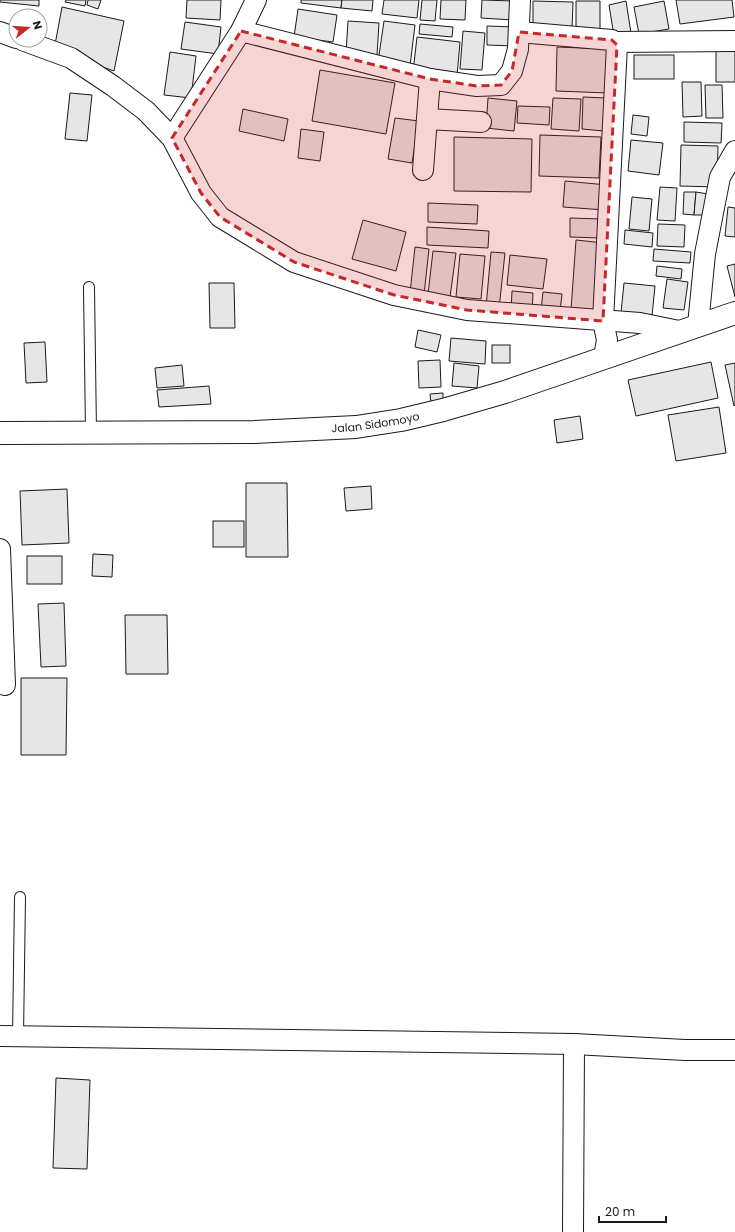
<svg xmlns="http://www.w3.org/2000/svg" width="735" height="1232" viewBox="0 0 735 1232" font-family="Poppins,sans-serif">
  <rect width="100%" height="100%" fill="#fff"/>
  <g fill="#e6e6e6" stroke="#1a1a1a">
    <path d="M0,0H39V6L0,2Z"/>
    <path d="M66,0H86L85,6L65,2Z"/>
    <path d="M88,0H101L98,9L87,5Z"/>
    <path d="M187,0H221L220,20L186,18Z"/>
    <path d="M301,0H342L341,8L301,3Z"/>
    <path d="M342,0H373L372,11L341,8Z"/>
    <path d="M384,0H419L417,18L382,14Z"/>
    <path d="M422,0H437L435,21L420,20Z"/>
    <path d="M441,0H466L465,20L440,19Z"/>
    <path d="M482,0L513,1V20L481,18Z"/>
    <path d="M676,0H732L734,17L680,24Z"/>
    <path d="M533,1L573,2L572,30L533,29Z"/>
    <path d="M576,1H600V32L576,31Z"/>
    <path d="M626,1L631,33L614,36L609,5Z"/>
    <path d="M664,1L669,29L639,34L634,7Z"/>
    <path d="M62,7L124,21L114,71L54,50Z"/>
    <path d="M298,9L337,15L333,42L294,37Z"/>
    <path d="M348,21L379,23L377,55L346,53Z"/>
    <path d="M384,21L415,25L410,66L378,62Z"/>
    <path d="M185,22L221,27L218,54L181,49Z"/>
    <path d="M420,24L453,27L452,37L419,34Z"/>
    <path d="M487,26L515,27V46L487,45Z"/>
    <path d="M463,31L485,33L482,70L460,69Z"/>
    <path d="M417,37L460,42L457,76L413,72Z"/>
    <path d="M557,47L609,49L608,93L556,91Z"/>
    <path d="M735,50V82H716V51Z"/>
    <path d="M170,52L196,56L191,98L164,95Z"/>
    <rect x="634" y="55" width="40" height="24"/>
    <path d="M320,70L395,83L386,134L312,121Z"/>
    <path d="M682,82H701L702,116L683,117Z"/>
    <path d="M705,85H722L723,118H706Z"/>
    <path d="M70,93L92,95L87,141L65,139Z"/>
    <path d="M583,97L606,98L604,131L582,129Z"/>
    <path d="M488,98L517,101L514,131L486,128Z"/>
    <path d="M553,98L581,99L579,131L551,129Z"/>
    <path d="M518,106L550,107L549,125L517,123Z"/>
    <path d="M243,109L288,119L284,141L239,131Z"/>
    <path d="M633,115L649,117L647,136L631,134Z"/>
    <path d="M395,118L419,121L412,163L388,159Z"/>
    <path d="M684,122L722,123L721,143L684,142Z"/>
    <path d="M301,129L324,132L320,161L298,158Z"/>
    <path d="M540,135L601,137L599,178L539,176Z"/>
    <path d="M454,137L532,139L531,192L454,191Z"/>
    <path d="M631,140L663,143L659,175L628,171Z"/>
    <path d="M681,145L718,146L717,187L680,186Z"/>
    <path d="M565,181L607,185L605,210L563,207Z"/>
    <path d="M660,187L677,188L675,221L657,220Z"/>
    <path d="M684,192H696L694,215L683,214Z"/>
    <path d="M696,192L708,194L707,215H694Z"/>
    <path d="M632,197L652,199L649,231L629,229Z"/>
    <path d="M428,203L478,205L477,224L428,222Z"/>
    <path d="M728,207L735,208V237L725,236Z"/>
    <path d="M570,218L601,219L600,238L570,237Z"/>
    <path d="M363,220L406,232L396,271L352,259Z"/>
    <path d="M658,224L685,225L684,247L657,246Z"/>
    <path d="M427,227L489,231L488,248L427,245Z"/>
    <path d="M625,230L653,233L652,247L624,244Z"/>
    <path d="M576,240L604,243L599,312L571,310Z"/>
    <path d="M415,247L429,249L424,295L410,293Z"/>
    <path d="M654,249L691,252L690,263L653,261Z"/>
    <path d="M433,251L456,253L450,297L428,294Z"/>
    <path d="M491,252L505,253L499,309L486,307Z"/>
    <path d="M460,254L485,256L481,299L456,297Z"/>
    <path d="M510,255L547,259L543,289L507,285Z"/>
    <path d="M735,264V297L727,266Z"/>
    <path d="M657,266L682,269L681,279L656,276Z"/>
    <path d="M667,279L688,282L684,310L663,308Z"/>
    <path d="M209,283H234L235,328H210Z"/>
    <path d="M624,283L655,286L652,316L621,313Z"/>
    <path d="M512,291L533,293L532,312L511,311Z"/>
    <path d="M543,292L562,294L560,312L541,310Z"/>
    <path d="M418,330L441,335L437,352L415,347Z"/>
    <path d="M451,338L486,341L485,364L449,361Z"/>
    <path d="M45,342L47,382L26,383L24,343Z"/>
    <rect x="492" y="345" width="18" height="18"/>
    <path d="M440,360L441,387L419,388L418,361Z"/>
    <path d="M711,362L718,398L636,416L628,380Z"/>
    <path d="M454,363L479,366L477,388L452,386Z"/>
    <path d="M735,363V405L734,406L725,365Z"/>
    <path d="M182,365L184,386L157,388L155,368Z"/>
    <path d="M209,386L211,404L159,407L157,390Z"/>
    <path d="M443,393V402L431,403L430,394Z"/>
    <path d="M719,407L726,453L676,461L668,415Z"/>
    <path d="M580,416L583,439L557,443L554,420Z"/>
    <path d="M246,483H287L288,557H246Z"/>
    <path d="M371,486L372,509L346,511L344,488Z"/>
    <path d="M67,489L69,543L22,545L20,491Z"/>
    <rect x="213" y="521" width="31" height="26"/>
    <path d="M93,554L113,555L112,577L92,576Z"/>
    <rect x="27" y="556" width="35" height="28"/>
    <path d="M64,603L66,666L41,667L38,604Z"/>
    <path d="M125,615H167L168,674H126Z"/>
    <path d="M21,678H67L66,755H21Z"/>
    <path d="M56,1078L90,1080L87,1169L53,1168Z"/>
  </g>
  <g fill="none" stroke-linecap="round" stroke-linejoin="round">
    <g stroke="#1a1a1a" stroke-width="12">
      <g id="service">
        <path d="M89,287L91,433"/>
        <path d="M18,1037L20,897"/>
      </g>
    </g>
    <g stroke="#1a1a1a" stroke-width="22">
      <g id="minor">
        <path d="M241,31L430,79L477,86L501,85L512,71L518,49L520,0"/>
        <path d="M0,32L16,38"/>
        <path d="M519,32L612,40L617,45L603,321L607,340L604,357"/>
        <path d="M22,40L71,58L113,86L146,111L172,138L201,193L220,217L294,262L394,295L467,310L640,323L679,331"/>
        <path d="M616,42L735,41"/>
        <path d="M427,119L481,122"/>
        <path d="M172,138L241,31L256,0"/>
        <path d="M423,170L430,79"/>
        <path d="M698,325L705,254L720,177L735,151"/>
        <path d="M0,549L5,685"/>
        <path d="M0,1036L574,1044L685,1050H735"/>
        <path d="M573,1232L574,1044"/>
      </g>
    </g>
    <g stroke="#1a1a1a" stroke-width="24">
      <g id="secondary">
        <path id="s1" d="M0,433L254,432L356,427L401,420L443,410L505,392L735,313"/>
      </g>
    </g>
    <use href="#service" stroke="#fff" stroke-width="10"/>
    <use href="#minor" stroke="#fff" stroke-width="20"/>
    <use href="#secondary" stroke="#fff" stroke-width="22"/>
  </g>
  <path fill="#c62828" fill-opacity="0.2" stroke="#c62828" stroke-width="3" stroke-dasharray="8 5" stroke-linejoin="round" d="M241,31L430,79L477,86L501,85L512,71L519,32L612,40L617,45L603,321L467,310L394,295L294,262L220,217L201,193L172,138Z"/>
  <g text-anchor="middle" stroke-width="3" stroke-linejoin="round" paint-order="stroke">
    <g font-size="11" fill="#1a1a1a" stroke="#fff">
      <text dy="4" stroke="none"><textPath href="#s1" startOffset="376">Jalan Sidomoyo</textPath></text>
    </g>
  </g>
  <g transform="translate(28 28) rotate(73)"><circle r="19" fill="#ffffff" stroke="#a3a3a3"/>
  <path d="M0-3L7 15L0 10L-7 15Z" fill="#c62828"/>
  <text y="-6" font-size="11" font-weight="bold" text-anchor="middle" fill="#1a1a1a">N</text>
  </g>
  <path d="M599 1216v6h67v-6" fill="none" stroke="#1a1a1a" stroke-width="2"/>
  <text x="605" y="1216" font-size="12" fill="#1a1a1a" stroke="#ffffff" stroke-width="3" paint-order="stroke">20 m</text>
</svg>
